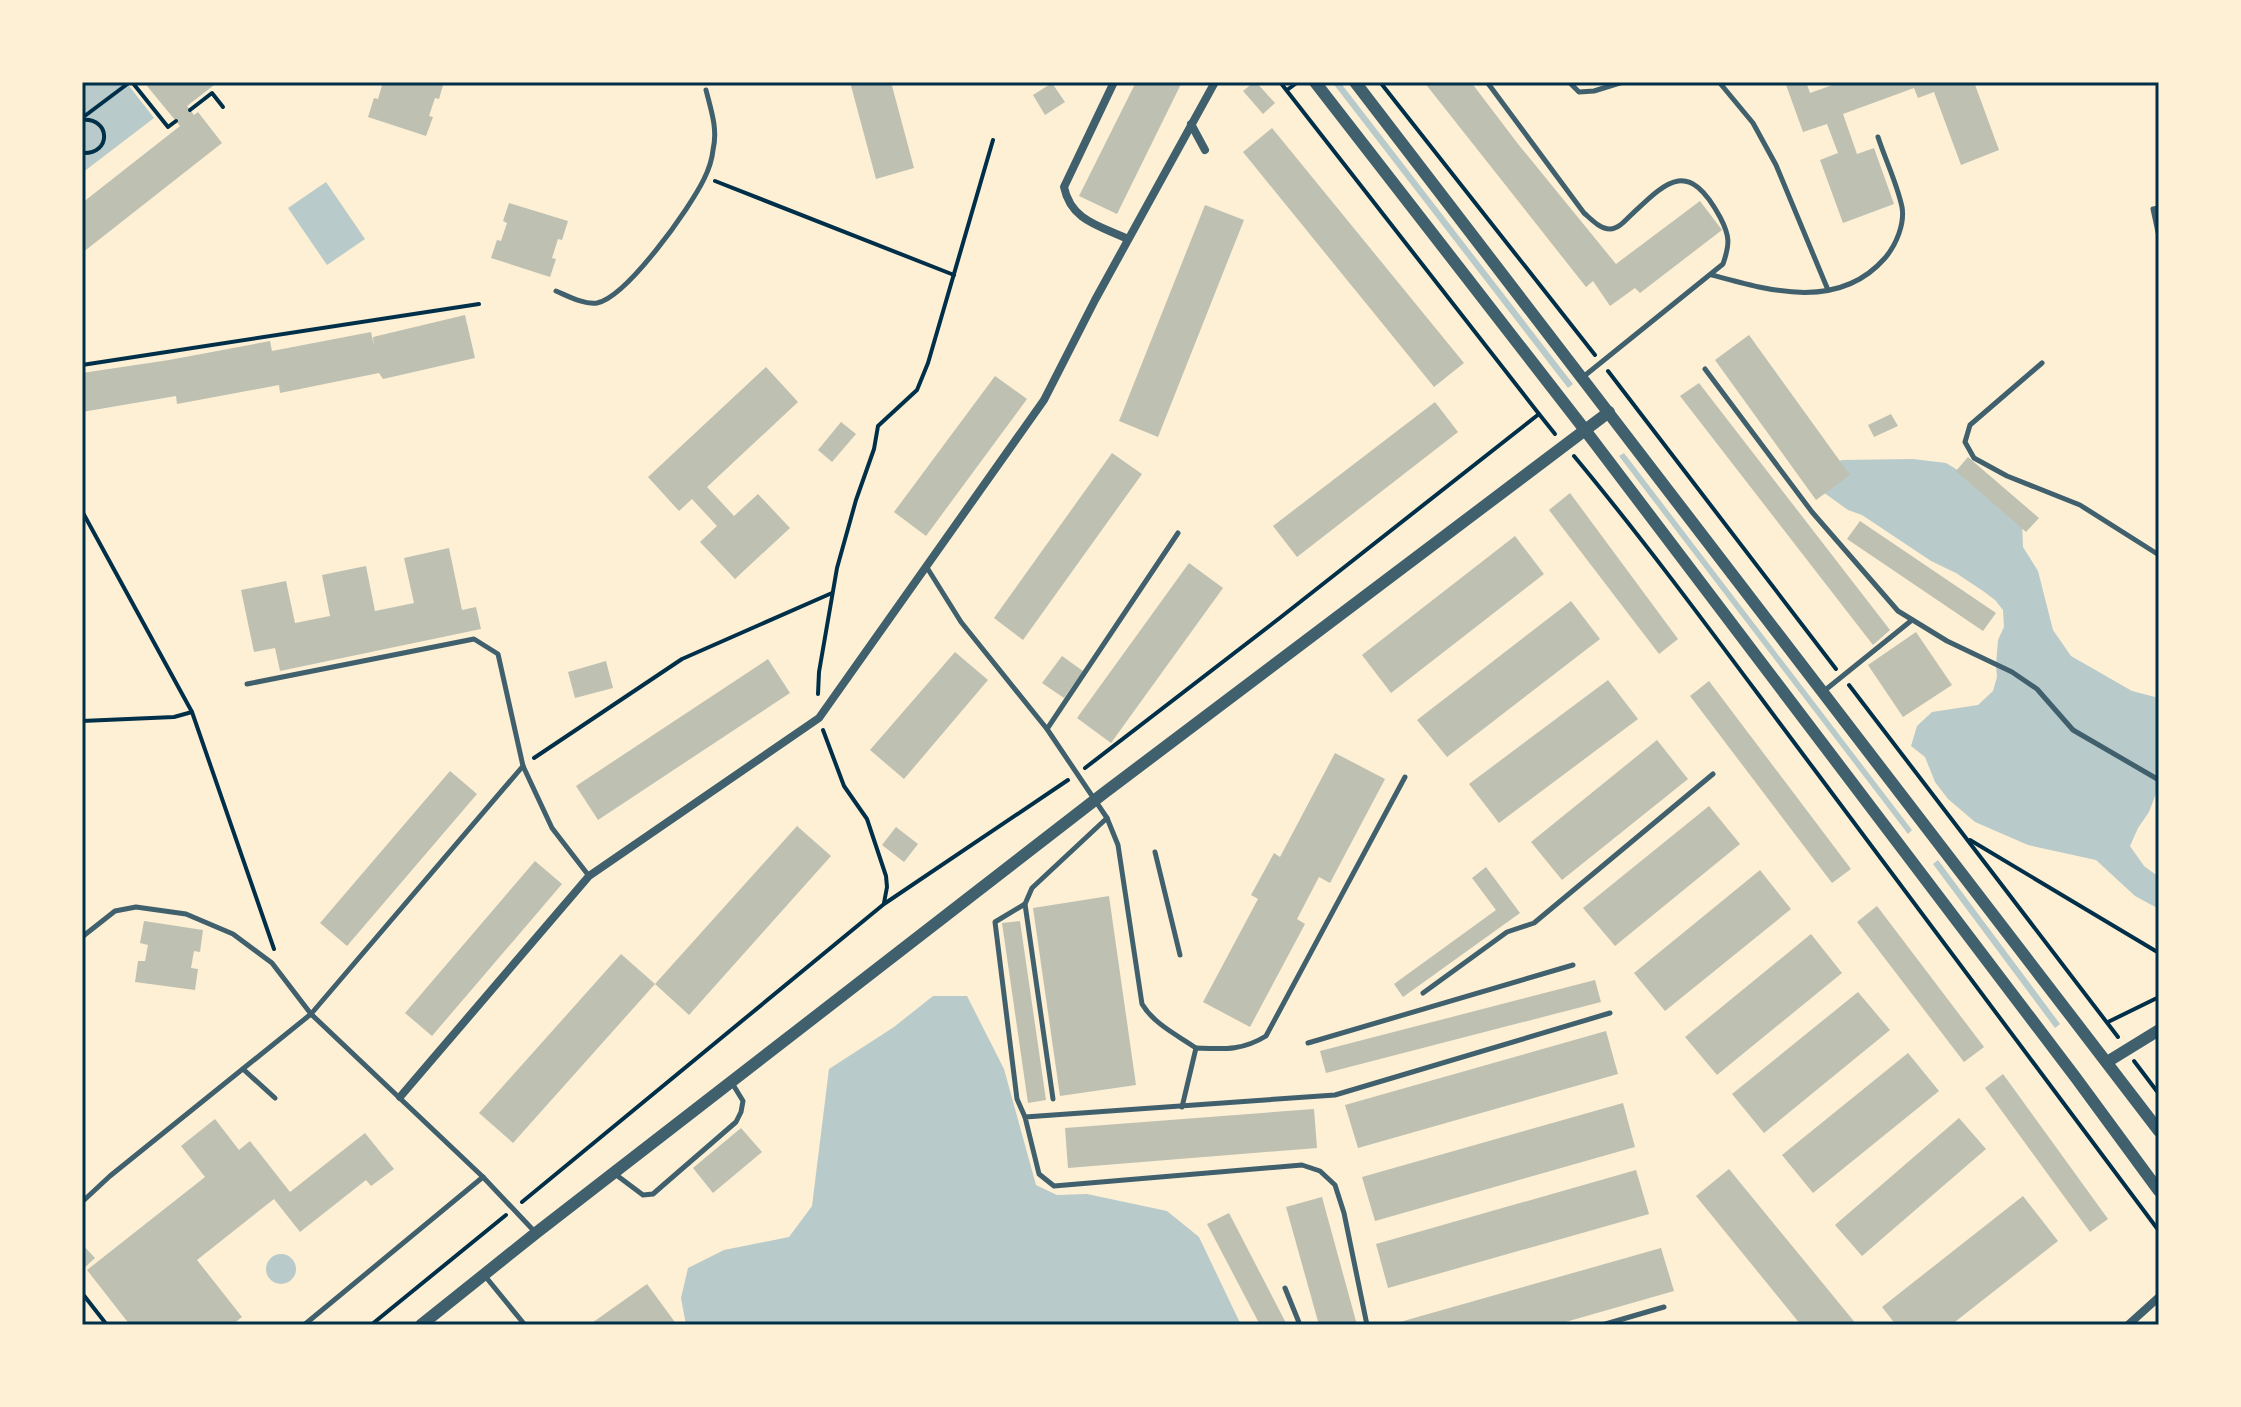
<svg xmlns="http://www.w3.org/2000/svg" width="2241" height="1407" viewBox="0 0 2241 1407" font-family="Mulish,sans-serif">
  <rect width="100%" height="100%" fill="#fdf0d5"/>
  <g fill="#b9caca">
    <path d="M82,82H126L154,118L82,173Z"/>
    <path d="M1332,82H1340L1573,384L1568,388Z"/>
    <path d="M326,182L365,239L327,265L288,208Z"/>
    <path d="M1624,453L1912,830L1908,834L1619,456Z"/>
    <path d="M1913,459L1946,463L1999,495L2022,520L2023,547L2038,571L2053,630L2071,656L2132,691L2159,698L2157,791L2149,812L2138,828L2130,846L2144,866L2159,877V909L2135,896L2096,860L2028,845L1975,822L1948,799L1935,782L1925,757L1911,746L1917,726L1932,712L1978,705L1993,691L1997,677L1996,665L1998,640L2004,627L2003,610L1995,600L1983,591L1956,573L1931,561L1862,515L1848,510L1816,487L1822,467L1842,460Z"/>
    <path d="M1938,860L2060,1024L2055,1028L1933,864Z"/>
    <path d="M933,996H967L1004,1069L1036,1185L1057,1195L1087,1194L1167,1211L1199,1237L1241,1325H686L681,1298L688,1268L724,1250L789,1237L812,1206L829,1069L894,1027Z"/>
    <circle cx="281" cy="1269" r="15"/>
  </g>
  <g fill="#bec0b2">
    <path d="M152,82H218L187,106L194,115L198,112L222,143L82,253V203L180,126L147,86Z"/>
    <path d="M383,82H444L439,99L435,98L429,116L433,117L426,136L368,117L374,98L378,99Z"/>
    <path d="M850,82H891L914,168L876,179Z"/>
    <path d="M1136,82H1182L1117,214L1079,196Z"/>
    <path d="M1254,82H1256L1275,103L1263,114L1243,91Z"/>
    <path d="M1424,82H1471L1518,144L1616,264L1700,201L1722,230L1640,293L1635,288L1610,306L1593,281L1586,287Z"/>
    <path d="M1785,82H1806L1810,93L1841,82H1974L1999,150L1961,165L1934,92L1918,98L1914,88L1843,114L1857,154L1874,148L1894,204L1843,223L1820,160L1838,153L1827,124L1803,132Z"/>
    <path d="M1052,83L1065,102L1045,115L1033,95Z"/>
    <path d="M1272,128L1464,363L1434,387L1243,152Z"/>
    <path d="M509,203L568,221L562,240L558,239L552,258L556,259L550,277L491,258L497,240L501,241L507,223L503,221Z"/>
    <path d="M1205,205L1244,220L1158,437L1119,421Z"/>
    <path d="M465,315L475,358L383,379L379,373L280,393L279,385L177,404L176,396L82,412V373L169,360L270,341L272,351L371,332L374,346L373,337Z"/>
    <path d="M1749,335L1850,475L1816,500L1715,360Z"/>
    <path d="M766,367L798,402L707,487L734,516L758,494L790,528L735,579L700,542L717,526L692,499L679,511L648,477Z"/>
    <path d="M995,376L1027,399L926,536L894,512Z"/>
    <path d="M1699,383L1890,630L1873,645L1680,396Z"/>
    <path d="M1435,402L1458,432L1297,557L1273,526Z"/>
    <path d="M1891,414L1898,426L1874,437L1868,425Z"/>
    <path d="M841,422L856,434L832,462L818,450Z"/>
    <path d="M1112,453L1142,474L1023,640L994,618Z"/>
    <path d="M1968,457L2039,518L2026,532L1956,471Z"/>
    <path d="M1570,493L1678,639L1659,654L1549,510Z"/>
    <path d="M1860,521L1996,613L1983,631L1847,539Z"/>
    <path d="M1515,536L1544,574L1391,693L1362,655Z"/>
    <path d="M449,548L462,610L476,607L481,629L280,671L275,648L254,652L241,590L286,581L295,623L330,616L322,575L366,566L375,611L414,603L404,558Z"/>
    <path d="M1189,563L1223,588L1111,743L1077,718Z"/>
    <path d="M1571,601L1600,639L1447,757L1417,720Z"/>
    <path d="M1916,632L1952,685L1903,717L1868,665Z"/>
    <path d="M955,652L988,680L904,779L870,750Z"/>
    <path d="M1062,656L1083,671L1064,698L1042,683Z"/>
    <path d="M768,659L790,693L598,820L576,786Z"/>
    <path d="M606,661L613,688L575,698L568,672Z"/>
    <path d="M1608,680L1638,719L1499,823L1469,784Z"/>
    <path d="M1709,681L1851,869L1832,883L1690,696Z"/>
    <path d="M1657,740L1688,779L1562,880L1531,842Z"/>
    <path d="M1335,753L1385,779L1330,883L1319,877L1297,919L1305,924L1250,1027L1203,1002L1258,899L1251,895L1274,853L1280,857Z"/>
    <path d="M450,771L477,794L347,946L320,923Z"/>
    <path d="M1709,806L1740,844L1615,946L1583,908Z"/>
    <path d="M797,826L831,856L689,1015L655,984Z"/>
    <path d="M896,827L918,844L904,862L882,845Z"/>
    <path d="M535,861L562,884L432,1036L405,1013Z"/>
    <path d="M1486,867L1520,913L1403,997L1394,984L1496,910L1472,878Z"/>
    <path d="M1760,870L1791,909L1665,1011L1634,973Z"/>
    <path d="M1109,896L1136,1085L1060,1096L1033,908Z"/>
    <path d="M1877,906L1984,1047L1964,1062L1857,922Z"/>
    <path d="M144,921L203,930L200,952L194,951L191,968L198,969L195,990L135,982L138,961H145L148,945L140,943Z"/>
    <path d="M1020,921L1046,1100L1028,1103L1002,923Z"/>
    <path d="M1811,934L1842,973L1717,1075L1685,1037Z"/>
    <path d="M621,954L655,984L513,1143L479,1113Z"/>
    <path d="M1595,980L1601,1002L1326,1073L1320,1051Z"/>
    <path d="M1858,992L1890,1030L1764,1133L1732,1094Z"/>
    <path d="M1606,1031L1618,1074L1358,1148L1345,1105Z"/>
    <path d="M1908,1053L1939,1091L1813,1193L1782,1155Z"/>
    <path d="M2003,1074L2108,1219L2090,1232L1985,1088Z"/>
    <path d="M1623,1103L1635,1147L1375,1221L1362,1177Z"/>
    <path d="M1314,1109L1317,1148L1068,1168L1065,1128Z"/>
    <path d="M1959,1118L1986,1149L1862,1256L1835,1225Z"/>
    <path d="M215,1119L239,1150L250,1141L290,1192L365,1133L394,1169L371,1186L366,1180L300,1232L274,1199L197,1260L242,1317L232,1325H130L87,1270L205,1177L181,1146Z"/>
    <path d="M741,1128L762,1152L713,1193L693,1168Z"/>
    <path d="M1729,1169L1857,1325H1801L1696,1196Z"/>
    <path d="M1636,1170L1649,1214L1388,1288L1376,1244Z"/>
    <path d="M2023,1196L2058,1241L1951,1325H1896L1882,1307Z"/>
    <path d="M1322,1197L1357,1325H1319L1286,1207Z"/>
    <path d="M1229,1213L1287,1325H1260L1207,1224Z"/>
    <path d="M82,1244L95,1258L82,1270Z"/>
    <path d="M1661,1248L1674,1291L1555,1325H1401L1400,1322Z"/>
    <path d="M647,1284L677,1325H589Z"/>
  </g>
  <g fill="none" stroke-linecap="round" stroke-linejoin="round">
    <g stroke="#003049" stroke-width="4">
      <path d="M132,82L168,127L176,121"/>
      <path d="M1380,82L1595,355"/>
      <path d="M1287,90L1298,82"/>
      <path d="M190,110L212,93L223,107"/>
      <path d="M82,118L130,82"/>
      <path d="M82,120C111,117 112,155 82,153"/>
      <path d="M715,181L954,275"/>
      <path d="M82,365L479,304"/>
      <path d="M1608,371L1836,669"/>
      <path d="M1539,414L1555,434"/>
      <path d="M1574,456C1658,557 1735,664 1814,769C1930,922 2045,1076 2159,1231"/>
      <path d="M82,511L192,712L274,949"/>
      <path d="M1849,685L2118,1037"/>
      <path d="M818,694L819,672L837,568L856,500L874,449L878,426L917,390L928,363L993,140"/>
      <path d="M82,721L174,717L192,712"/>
      <path d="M823,730L844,786L867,819L886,876L887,887L884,903"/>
      <path d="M534,758L682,659L832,593"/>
      <path d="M1085,768L1281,617L1539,414L1280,82"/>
      <path d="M1970,840L2159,953"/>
      <path d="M2108,1022L2159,997"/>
      <path d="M2134,1061L2159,1094"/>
      <path d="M522,1202L884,904L1068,780"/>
      <path d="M82,1293L107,1325"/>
      <path d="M371,1325L506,1215"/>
    </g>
    <g stroke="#3f606c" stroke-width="5">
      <path d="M1487,82L1584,213C1591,219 1600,229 1610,229C1618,229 1625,221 1631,215C1668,180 1688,159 1720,217C1730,236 1730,244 1723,264L1583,377"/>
      <path d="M1569,82L1579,92L1594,91L1623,82"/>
      <path d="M1719,82L1753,123L1776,165L1828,290"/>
      <path d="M2159,208L2153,209L2159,237"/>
      <path d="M1712,275C1770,291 1839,311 1885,258C1896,245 1905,224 1902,207C1897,183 1885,159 1878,137"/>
      <path d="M556,291C568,296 584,305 597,303C627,297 690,208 704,179C708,171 712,160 713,150C718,129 711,110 706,90"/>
      <path d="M2042,363L1970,425L1965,442L1974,458L2007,476L2080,505L2159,555"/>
      <path d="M1705,369L1812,512L1898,611L1947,641L2012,672L2037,689L2073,730L2159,780"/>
      <path d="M926,566L961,622L1047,729L1107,818L1118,845L1142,1004C1154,1024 1177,1035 1196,1048"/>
      <path d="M247,684L474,639L498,654L523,766L552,828L589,876"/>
      <path d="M1824,691L1912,620"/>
      <path d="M1047,729L1178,533"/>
      <path d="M1155,852L1180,955"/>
      <path d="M1025,904L1053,1099"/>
      <path d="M82,937L115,911L136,907L186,914L233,934L272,963L311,1014L483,1177L535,1232"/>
      <path d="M1423,993L1507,932L1534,923L1713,774"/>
      <path d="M1308,1043L1573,965"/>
      <path d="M243,1069L275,1098"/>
      <path d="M1182,1107L1196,1048C1223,1049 1242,1051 1266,1036L1405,777"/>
      <path d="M1025,1117L1017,1099L995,922L1025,904L1032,888L1107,818"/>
      <path d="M615,1174L643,1195L653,1194L661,1187L736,1122L741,1112L743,1101L732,1083"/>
      <path d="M82,1202L110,1176L311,1014L523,766"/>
      <path d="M485,1276L525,1325"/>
      <path d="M1285,1288L1300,1325"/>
      <path d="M304,1325L483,1177"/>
      <path d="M1367,1325L1344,1213L1335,1185L1320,1171L1302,1165L1054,1186L1039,1174L1025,1117L1335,1095L1610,1013"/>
      <path d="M1602,1325L1664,1307"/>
    </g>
    <g stroke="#3f606c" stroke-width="8">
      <path d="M1114,82L1064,187C1071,221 1100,226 1128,239"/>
      <path d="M1191,124L1205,150"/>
      <path d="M400,1097L589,876L819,718L1044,400L1095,300L1215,82"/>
      <path d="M2128,1325L2159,1297"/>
    </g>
    <g stroke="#3f606c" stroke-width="12">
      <path d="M1315,82L1585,430L2076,1078L2159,1191"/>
      <path d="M1355,82L2159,1131"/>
      <path d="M2107,1062L2159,1030"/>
      <path d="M421,1325L536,1233L1104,793L1609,412"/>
    </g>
  </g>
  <rect width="2241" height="1407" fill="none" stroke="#fdf0d5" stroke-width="168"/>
  <rect x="84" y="84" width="2073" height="1239" fill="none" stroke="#003049" stroke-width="3"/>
</svg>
